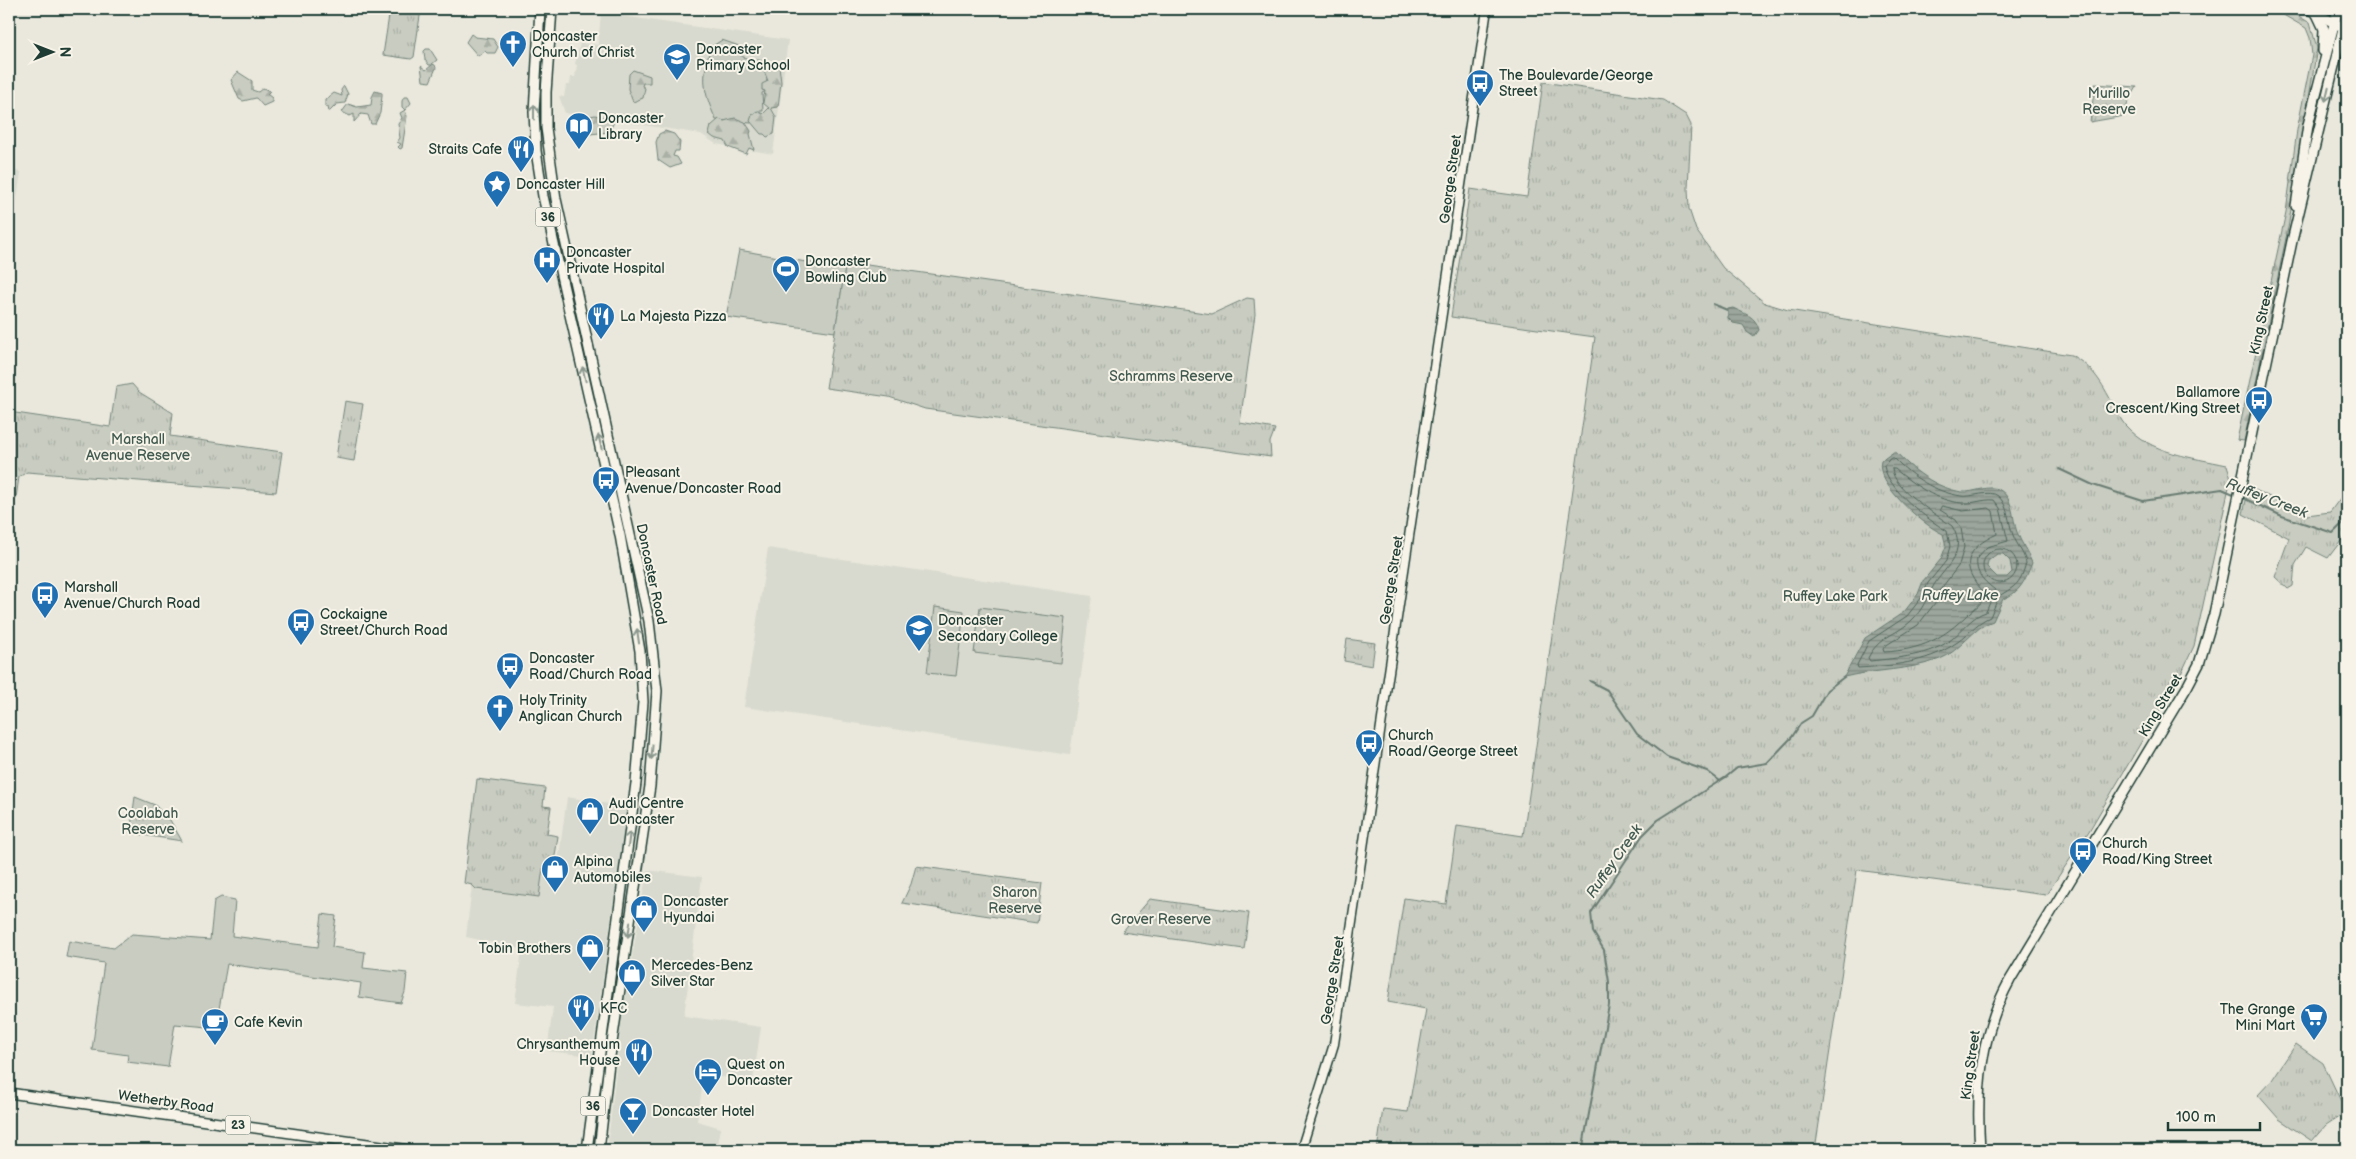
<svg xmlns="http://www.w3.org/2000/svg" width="2356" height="1159" viewBox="0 0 2356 1159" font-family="'Balsamiq Sans',sans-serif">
  <defs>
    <pattern id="forest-firs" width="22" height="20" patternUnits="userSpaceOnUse" patternTransform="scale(1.25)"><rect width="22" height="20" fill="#c8ccc1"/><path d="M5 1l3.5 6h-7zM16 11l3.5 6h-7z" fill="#abb0a6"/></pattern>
    <pattern id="park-tufts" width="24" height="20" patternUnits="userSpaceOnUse" patternTransform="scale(1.25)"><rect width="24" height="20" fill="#c8ccc1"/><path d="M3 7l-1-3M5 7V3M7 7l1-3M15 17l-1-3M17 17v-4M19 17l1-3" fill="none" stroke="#abb0a6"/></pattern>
    <pattern id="water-rules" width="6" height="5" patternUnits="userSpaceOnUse" patternTransform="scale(1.25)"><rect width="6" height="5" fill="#9ca69c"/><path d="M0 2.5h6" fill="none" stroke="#7f8880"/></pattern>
  </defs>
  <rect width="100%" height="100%" fill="#eae8dd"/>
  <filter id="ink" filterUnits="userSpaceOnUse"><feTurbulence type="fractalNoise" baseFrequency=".02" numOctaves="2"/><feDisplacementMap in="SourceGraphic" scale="10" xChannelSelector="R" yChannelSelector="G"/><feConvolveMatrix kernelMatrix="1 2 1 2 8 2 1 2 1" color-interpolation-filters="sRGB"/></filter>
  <g filter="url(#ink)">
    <g fill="#d9dacf">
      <path d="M601,13L788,40L773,154L716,144L701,134L565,113L559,96L564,97L566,85H570L571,77H575L577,65L575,64L580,43L598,45Z"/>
      <path d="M9,170L21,172L16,206L9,205Z"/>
      <path d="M768,548L1092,596L1070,755L744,707Z"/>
      <path d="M567,797L627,807L592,1056L547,1051L553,1007L515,1003L522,949L466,937L472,885L543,868L557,870Z"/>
      <path d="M647,870L702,877L684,1016L761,1027L753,1081L704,1075L697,1121L721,1128L717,1150H607L622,1016Z"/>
    </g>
    <g fill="#c8ccc1" stroke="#74847a">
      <path d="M722,40L739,46V54C748,62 759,57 768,64L766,91L762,93L763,111H758V117L751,123L716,120C703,91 701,78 711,47Z"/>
      <path d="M739,250L845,269L835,332L726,317Z"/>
      <path d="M935,607L964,611L956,676L927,673Z"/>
      <path d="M980,607L1066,618L1061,663L974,653Z"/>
      <path d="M221,897L235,900L232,936L318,947L322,914L336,916L332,947L365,952L363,968L407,973L405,992L401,1003L359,997L361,983L227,964L219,1009L211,1008L208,1027L175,1024L168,1067L127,1062L128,1055L92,1050L104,963L66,957L69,941L114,948L132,934L210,940L214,901Z"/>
    </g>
    <g fill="url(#forest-firs)" stroke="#74847a">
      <path d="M2273,9H2287L2310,23L2317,48L2288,228L2244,441L2237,440L2286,212L2297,130L2312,55L2310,38L2306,28Z"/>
      <path d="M471,34L475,37L493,39L498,47L495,53H487L485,51L478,56L466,42Z"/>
      <path d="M426,49H430L437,60L432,64L435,65L436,68L430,82L423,81L421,66L426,70L432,65H429L425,60L424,51Z"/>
      <path d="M768,64L779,66L781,82L778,107L771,108L776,117L774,134L767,137L764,134H761L750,121L752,115L757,111L763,114L769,108L763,103L765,91L762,90V84L768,81L764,71Z"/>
      <path d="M633,70L650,76V83H643L642,86L645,88L643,98L633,102L628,89L629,74Z"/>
      <path d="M238,72L252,81V90L258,92L263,88L270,91L267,94L272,98V102L263,106L256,98L243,101L239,99L231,80Z"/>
      <path d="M344,86L348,94L345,103L337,104L329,112L328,107L325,106V100L334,93L342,96L341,90Z"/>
      <path d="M375,91L382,93V96L380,113L375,124H371L368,115L361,114L354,122V114L350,116L342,112L348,104L357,107L371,105L372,97Z"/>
      <path d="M408,97L411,103L405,110L407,116L402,148L400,149L398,147L401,144L397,142L400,138L398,124L402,118L400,113L405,110L402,107V101L404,97Z"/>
      <path d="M595,115L615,120L609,132L590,134L588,131L590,124L586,117Z"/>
      <path d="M735,118L745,122L751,131L750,134L754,150L749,148L746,154L728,147L725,141L714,138L709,134L711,126L719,119L724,121Z"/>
      <path d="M665,131L674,134L680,142L679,151H675L673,156L677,157L681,164L670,168L658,160L656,142L659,134Z"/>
    </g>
    <g fill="url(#park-tufts)" stroke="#74847a">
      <path d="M390,9H421L414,57L411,59L383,55Z"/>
      <path d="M1543,82L1663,100L1686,115L1691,125L1688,188L1689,209L1696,230L1723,268L1765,303L1788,310L2071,355C2094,368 2101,382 2113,404C2117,411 2120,419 2125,425C2151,454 2191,457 2227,465L2231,478L2194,646L2180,676L2089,831L2046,895L1857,870L1815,1150H1377L1383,1109L1408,1112L1426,1009L1388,1002L1404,898L1446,904L1457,826L1523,836L1595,337L1451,317L1470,189L1527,197Z"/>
      <path d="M2095,84L2137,87L2128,102L2124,116L2090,122Z"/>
      <path d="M846,262L1212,314L1247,298L1254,299L1255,314L1240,423L1275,429L1270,442L1271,457L925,409L889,397L826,388Z"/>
      <path d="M132,384L139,392L173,413L170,436L282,452L276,492L27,472L19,477L16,498L9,497V412L110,427L116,387Z"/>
      <path d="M345,401L363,404L354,461L336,458Z"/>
      <path d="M2249,487L2307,515L2330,512L2347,489V533L2328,558L2306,547L2295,565L2293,586L2288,589L2275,577L2289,538L2243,514Z"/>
      <path d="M1347,639L1375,643L1372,666L1344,661Z"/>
      <path d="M477,779L545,788L543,806L551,807L547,834L558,836L553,869L543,868L539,897L476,889L472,885L464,883Z"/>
      <path d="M135,797L155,805L170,820L182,841L130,833Z"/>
      <path d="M916,866L1042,883L1037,923L902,903L911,884Z"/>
      <path d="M1150,899L1249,913L1244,949L1122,932Z"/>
      <path d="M2296,1044L2323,1063L2346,1112L2326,1125L2312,1141L2279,1119L2258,1095L2272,1080Z"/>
    </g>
    <g fill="url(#water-rules)" stroke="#6a7c72" fill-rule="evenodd">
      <path d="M1733,308C1745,314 1756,316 1759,330L1754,337L1747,332L1743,325L1733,323L1728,318V309Z"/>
      <path d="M1895,451C1912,470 1936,488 1962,492C1974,493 1990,484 2000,490C2014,499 2012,518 2017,532C2021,543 2028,552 2032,563C2025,580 2021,592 2003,599L1993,621C1973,627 1961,651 1940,659C1909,671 1876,669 1844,677L1865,638L1904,612L1918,594L1923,581L1941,559L1946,546L1943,534C1924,526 1874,483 1881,461ZM1997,554H2003L2010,561L2012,572L2007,577H1997L1987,567L1988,561Z"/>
    </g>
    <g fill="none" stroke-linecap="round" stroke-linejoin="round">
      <g stroke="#51675e" stroke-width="1">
        <path d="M1891,458H1894C1912,477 1935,492 1961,496C1971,498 1990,489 1998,496C2009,506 2008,522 2013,535C2017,545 2024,553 2026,563C2020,584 2017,585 1999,596L1990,617C1975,623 1967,637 1953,645C1926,663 1890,666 1858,668L1857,665L1869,641L1907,616L1922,597L1928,583L1946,561L1950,546L1947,531C1927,519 1888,490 1884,466Z"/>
        <path d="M1892,469H1895C1914,485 1937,501 1962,503C1973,504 1983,499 1994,500L2000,508L2008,541L1987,547L1977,558C1975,574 1984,581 1995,590L1986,612C1972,616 1963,630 1952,639C1929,656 1898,658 1870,661L1868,658C1879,636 1895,636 1911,621C1923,610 1927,597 1934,585C1945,567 1968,552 1952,526C1937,515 1893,489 1892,469Z"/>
        <path d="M1942,506L1963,511L1989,508L1993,511L1997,534C1966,548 1958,567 1985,593C1982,605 1977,606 1969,613C1943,639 1921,650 1884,652L1883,649L1885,646L1918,625L1935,603L1940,590L1959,565L1964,547L1961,528L1956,520L1940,510Z"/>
        <circle cx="2000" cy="566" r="17"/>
      </g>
      <g stroke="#6a7c72" stroke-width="2">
        <path d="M1713,304L1727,310"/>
        <path d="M2059,469L2093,485L2143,501L2222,489L2236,495"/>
        <path d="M2241,497L2282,516L2333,533L2347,519"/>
        <path d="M1590,681L1607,690L1637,734L1667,757L1707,771L1720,781"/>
        <path d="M1578,1150L1583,1146L1609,1005V982L1604,950L1593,932L1591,913L1642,836L1658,820L1726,777L1737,768L1767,763L1792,737L1801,723L1812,716L1827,690L1844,677"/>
      </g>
      <g stroke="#1f3d34" stroke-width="11">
        <path id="secondary" d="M1301,1150L1334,1044L1487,9"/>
      </g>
      <g stroke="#1f3d34" stroke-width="12">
        <g id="primary">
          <path d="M540,9L534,112L536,151L543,196L620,535L640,651L643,702L636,783L587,1150"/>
          <path d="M552,9L546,92V128L556,199L649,621L657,691L650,786L609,1063L599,1150"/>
          <path d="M2309,9L2338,25"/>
          <path d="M2316,12L2324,29L2323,51"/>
          <path d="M2296,206L2308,125L2338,9"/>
          <path d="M9,1093L410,1150"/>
          <path d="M1980,1150C1976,1090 1980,1034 2010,980L2187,687L2199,664L2214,614L2292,241L2347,12"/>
        </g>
      </g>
      <use href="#secondary" stroke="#f7f3e8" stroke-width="8"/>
      <use href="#primary" stroke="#f7f3e8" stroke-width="9"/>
    </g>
    <defs><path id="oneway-shaft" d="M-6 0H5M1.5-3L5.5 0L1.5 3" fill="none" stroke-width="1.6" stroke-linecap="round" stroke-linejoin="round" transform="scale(1.25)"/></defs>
    <g stroke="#8b988e">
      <use href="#oneway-shaft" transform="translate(2327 94) rotate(103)"/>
      <use href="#oneway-shaft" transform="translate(534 112) rotate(-90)"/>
      <use href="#oneway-shaft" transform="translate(584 374) rotate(-103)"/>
      <use href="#oneway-shaft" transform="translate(600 442) rotate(-103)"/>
      <use href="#oneway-shaft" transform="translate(638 636) rotate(-98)"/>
      <use href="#oneway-shaft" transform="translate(652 752) rotate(95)"/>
      <use href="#oneway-shaft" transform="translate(629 839) rotate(-83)"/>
      <use href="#oneway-shaft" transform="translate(629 930) rotate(99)"/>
    </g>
  </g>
  <defs>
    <g id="church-pin" transform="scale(1.4375)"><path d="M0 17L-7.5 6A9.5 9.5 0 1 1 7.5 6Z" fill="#1f6fb2" stroke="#f7f3e8"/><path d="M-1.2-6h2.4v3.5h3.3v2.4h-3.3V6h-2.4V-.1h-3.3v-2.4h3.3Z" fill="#fff"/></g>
    <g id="school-pin" transform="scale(1.4375)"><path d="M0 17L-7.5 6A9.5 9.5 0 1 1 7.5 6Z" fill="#1f6fb2" stroke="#f7f3e8"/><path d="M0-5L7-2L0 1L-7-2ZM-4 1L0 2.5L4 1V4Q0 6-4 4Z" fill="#fff"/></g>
    <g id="bus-pin" transform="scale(1.4375)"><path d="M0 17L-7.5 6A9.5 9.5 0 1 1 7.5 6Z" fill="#1f6fb2" stroke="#f7f3e8"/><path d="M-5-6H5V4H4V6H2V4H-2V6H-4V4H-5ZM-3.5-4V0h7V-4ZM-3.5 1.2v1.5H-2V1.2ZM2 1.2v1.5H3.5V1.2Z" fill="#fff"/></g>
    <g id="library-pin" transform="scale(1.4375)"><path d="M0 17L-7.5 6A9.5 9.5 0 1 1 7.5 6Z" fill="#1f6fb2" stroke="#f7f3e8"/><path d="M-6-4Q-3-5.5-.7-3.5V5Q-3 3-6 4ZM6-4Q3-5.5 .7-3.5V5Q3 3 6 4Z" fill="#fff"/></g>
    <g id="restaurant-pin" transform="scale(1.4375)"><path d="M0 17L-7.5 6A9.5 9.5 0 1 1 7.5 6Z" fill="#1f6fb2" stroke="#f7f3e8"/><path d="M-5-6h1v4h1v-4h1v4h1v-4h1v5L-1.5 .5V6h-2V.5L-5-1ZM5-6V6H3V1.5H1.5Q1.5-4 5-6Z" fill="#fff"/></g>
    <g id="sight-pin" transform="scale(1.4375)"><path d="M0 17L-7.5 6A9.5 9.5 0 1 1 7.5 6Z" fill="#1f6fb2" stroke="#f7f3e8"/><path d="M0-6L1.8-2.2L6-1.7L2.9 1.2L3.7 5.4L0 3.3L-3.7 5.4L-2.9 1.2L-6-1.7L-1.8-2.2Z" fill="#fff"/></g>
    <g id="hospital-pin" transform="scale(1.4375)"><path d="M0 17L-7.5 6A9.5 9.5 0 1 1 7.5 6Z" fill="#1f6fb2" stroke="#f7f3e8"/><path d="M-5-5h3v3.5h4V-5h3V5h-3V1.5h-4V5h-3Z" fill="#fff"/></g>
    <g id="stadium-pin" transform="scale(1.4375)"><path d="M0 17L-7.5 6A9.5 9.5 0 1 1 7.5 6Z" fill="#1f6fb2" stroke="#f7f3e8"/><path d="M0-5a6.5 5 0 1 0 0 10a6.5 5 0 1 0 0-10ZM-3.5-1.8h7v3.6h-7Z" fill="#fff"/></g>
    <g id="shop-pin" transform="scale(1.4375)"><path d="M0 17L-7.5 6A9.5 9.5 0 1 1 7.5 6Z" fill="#1f6fb2" stroke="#f7f3e8"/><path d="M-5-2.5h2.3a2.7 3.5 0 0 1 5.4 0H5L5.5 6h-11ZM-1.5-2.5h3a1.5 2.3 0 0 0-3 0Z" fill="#fff"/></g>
    <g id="supermarket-pin" transform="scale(1.4375)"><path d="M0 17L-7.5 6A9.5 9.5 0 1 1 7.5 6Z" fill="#1f6fb2" stroke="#f7f3e8"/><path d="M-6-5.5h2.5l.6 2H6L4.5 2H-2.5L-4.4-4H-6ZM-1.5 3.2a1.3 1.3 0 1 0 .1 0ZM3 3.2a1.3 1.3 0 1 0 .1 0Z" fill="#fff"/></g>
    <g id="cafe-pin" transform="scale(1.4375)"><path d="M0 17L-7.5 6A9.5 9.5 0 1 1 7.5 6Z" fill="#1f6fb2" stroke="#f7f3e8"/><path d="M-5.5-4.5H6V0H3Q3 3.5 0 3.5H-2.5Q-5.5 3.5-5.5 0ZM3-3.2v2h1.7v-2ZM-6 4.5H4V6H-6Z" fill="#fff"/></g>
    <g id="hotel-pin" transform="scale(1.4375)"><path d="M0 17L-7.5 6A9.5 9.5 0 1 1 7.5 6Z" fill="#1f6fb2" stroke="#f7f3e8"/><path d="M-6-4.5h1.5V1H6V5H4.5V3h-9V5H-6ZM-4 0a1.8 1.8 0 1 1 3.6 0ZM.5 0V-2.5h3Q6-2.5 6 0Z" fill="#fff"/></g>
    <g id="bar-pin" transform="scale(1.4375)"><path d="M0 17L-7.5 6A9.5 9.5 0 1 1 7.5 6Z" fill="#1f6fb2" stroke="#f7f3e8"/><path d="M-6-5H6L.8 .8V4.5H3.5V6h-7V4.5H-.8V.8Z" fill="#fff"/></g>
  </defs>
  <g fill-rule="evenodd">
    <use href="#church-pin" x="513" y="44"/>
    <use href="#school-pin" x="677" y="57"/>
    <use href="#bus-pin" x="1480" y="83"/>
    <use href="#library-pin" x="579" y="126"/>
    <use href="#restaurant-pin" x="521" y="149"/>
    <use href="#sight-pin" x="497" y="184"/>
    <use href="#hospital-pin" x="547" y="260"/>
    <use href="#stadium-pin" x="786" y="269"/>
    <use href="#restaurant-pin" x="601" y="316"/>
    <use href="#bus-pin" x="2259" y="400"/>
    <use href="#bus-pin" x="606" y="480"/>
    <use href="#bus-pin" x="45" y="595"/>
    <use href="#bus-pin" x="301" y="622"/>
    <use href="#school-pin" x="919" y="628"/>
    <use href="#bus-pin" x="510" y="666"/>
    <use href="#church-pin" x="500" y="708"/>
    <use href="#bus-pin" x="1369" y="743"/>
    <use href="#shop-pin" x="590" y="811"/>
    <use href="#bus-pin" x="2083" y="851"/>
    <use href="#shop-pin" x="555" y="869"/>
    <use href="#shop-pin" x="644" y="909"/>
    <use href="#shop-pin" x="590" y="948"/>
    <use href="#shop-pin" x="632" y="973"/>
    <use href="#restaurant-pin" x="581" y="1008"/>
    <use href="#supermarket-pin" x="2314" y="1017"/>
    <use href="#cafe-pin" x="215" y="1022"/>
    <use href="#restaurant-pin" x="639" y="1052"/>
    <use href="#hotel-pin" x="708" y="1072"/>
    <use href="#bar-pin" x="633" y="1111"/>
  </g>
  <g text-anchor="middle" stroke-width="4" stroke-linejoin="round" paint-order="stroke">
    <g fill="#f7f3e8" stroke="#60746a" stroke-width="1">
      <rect x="535.5" y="207.5" width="25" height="19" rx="4"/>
      <rect x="580.5" y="1096.5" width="25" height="19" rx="4"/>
      <rect x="225.5" y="1115.5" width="25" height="19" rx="4"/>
    </g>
    <g font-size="12" font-weight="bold" fill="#1f3d34">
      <text x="548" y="221">36</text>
      <text x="593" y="1110">36</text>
      <text x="238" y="1129">23</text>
    </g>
    <g font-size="14" fill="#1f3d34" stroke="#f7f3e8" text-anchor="start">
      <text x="532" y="41">Doncaster<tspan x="532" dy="16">Church of Christ</tspan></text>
      <text x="696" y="54">Doncaster<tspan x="696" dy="16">Primary School</tspan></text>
      <text x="1499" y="80">The Boulevarde/George<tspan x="1499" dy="16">Street</tspan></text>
      <text x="598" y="123">Doncaster<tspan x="598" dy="16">Library</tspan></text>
      <text x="502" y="154" text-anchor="end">Straits Cafe</text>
      <text x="516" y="189">Doncaster Hill</text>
      <text x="566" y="257">Doncaster<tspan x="566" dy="16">Private Hospital</tspan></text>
      <text x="805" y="266">Doncaster<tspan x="805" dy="16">Bowling Club</tspan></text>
      <text x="620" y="321">La Majesta Pizza</text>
      <text x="2240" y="397" text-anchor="end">Ballamore<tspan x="2240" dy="16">Crescent/King Street</tspan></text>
      <text x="625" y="477">Pleasant<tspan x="625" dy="16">Avenue/Doncaster Road</tspan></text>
      <text x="64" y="592">Marshall<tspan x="64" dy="16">Avenue/Church Road</tspan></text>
      <text x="320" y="619">Cockaigne<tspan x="320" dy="16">Street/Church Road</tspan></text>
      <text x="938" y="625">Doncaster<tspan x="938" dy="16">Secondary College</tspan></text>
      <text x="529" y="663">Doncaster<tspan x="529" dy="16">Road/Church Road</tspan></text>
      <text x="519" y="705">Holy Trinity<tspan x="519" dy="16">Anglican Church</tspan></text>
      <text x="1388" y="740">Church<tspan x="1388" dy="16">Road/George Street</tspan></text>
      <text x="609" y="808">Audi Centre<tspan x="609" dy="16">Doncaster</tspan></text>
      <text x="2102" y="848">Church<tspan x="2102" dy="16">Road/King Street</tspan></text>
      <text x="574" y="866">Alpina<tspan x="574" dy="16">Automobiles</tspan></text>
      <text x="663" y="906">Doncaster<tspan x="663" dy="16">Hyundai</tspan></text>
      <text x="571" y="953" text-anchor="end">Tobin Brothers</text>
      <text x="651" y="970">Mercedes-Benz<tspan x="651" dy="16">Silver Star</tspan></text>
      <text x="600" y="1013">KFC</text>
      <text x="2295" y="1014" text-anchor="end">The Grange<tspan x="2295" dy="16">Mini Mart</tspan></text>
      <text x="234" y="1027">Cafe Kevin</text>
      <text x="620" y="1049" text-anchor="end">Chrysanthemum<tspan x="620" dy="16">House</tspan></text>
      <text x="727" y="1069">Quest on<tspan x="727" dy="16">Doncaster</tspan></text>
      <text x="652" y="1116">Doncaster Hotel</text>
    </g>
    <g font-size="14" fill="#415a50" stroke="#f7f3e8">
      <text x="2109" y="98">Murillo<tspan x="2109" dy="16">Reserve</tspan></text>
      <text x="1171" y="381">Schramms Reserve</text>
      <text x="138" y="444">Marshall<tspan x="138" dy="16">Avenue Reserve</tspan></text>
      <text x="1835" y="601">Ruffey Lake Park</text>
      <text x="148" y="818">Coolabah<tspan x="148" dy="16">Reserve</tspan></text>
      <text x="1015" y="897">Sharon<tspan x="1015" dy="16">Reserve</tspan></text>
      <text x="1161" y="924">Grover Reserve</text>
    </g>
    <g font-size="14" fill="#1f3d34" stroke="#f7f3e8">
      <text transform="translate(1450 179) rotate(-82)" y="5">George Street</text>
      <text transform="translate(2261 320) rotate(-78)" y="5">King Street</text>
      <text transform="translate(652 574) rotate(78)" y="5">Doncaster Road</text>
      <text transform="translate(1391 580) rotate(-81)" y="5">George Street</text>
      <text transform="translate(2160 705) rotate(-59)" y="5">King Street</text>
      <text transform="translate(1332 980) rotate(-81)" y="5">George Street</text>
      <text transform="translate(1970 1065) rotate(-82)" y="5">King Street</text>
      <text transform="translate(166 1101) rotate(8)" y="5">Wetherby Road</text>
    </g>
    <g font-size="15" font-style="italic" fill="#445c53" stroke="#f7f3e8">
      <text transform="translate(2267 498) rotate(21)" y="5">Ruffey Creek</text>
      <text x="1960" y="600">Ruffey Lake</text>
      <text transform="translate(1614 861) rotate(-55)" y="5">Ruffey Creek</text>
    </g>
  </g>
  <rect width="2356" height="1159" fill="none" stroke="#f7f3e8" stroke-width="30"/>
  <rect x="15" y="15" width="2326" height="1129" fill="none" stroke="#1f3d34" stroke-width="2" filter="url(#ink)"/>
  <g transform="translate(52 52) rotate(90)" stroke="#f7f3e8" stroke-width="4" paint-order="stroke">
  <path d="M0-4L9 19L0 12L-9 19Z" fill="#1f3d34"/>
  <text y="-8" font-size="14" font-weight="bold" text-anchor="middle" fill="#1f3d34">N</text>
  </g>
  <path d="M2168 1122v8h92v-8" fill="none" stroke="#1f3d34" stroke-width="2.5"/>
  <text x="2176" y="1122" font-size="15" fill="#1f3d34" stroke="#f7f3e8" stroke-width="4" paint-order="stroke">100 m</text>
</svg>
